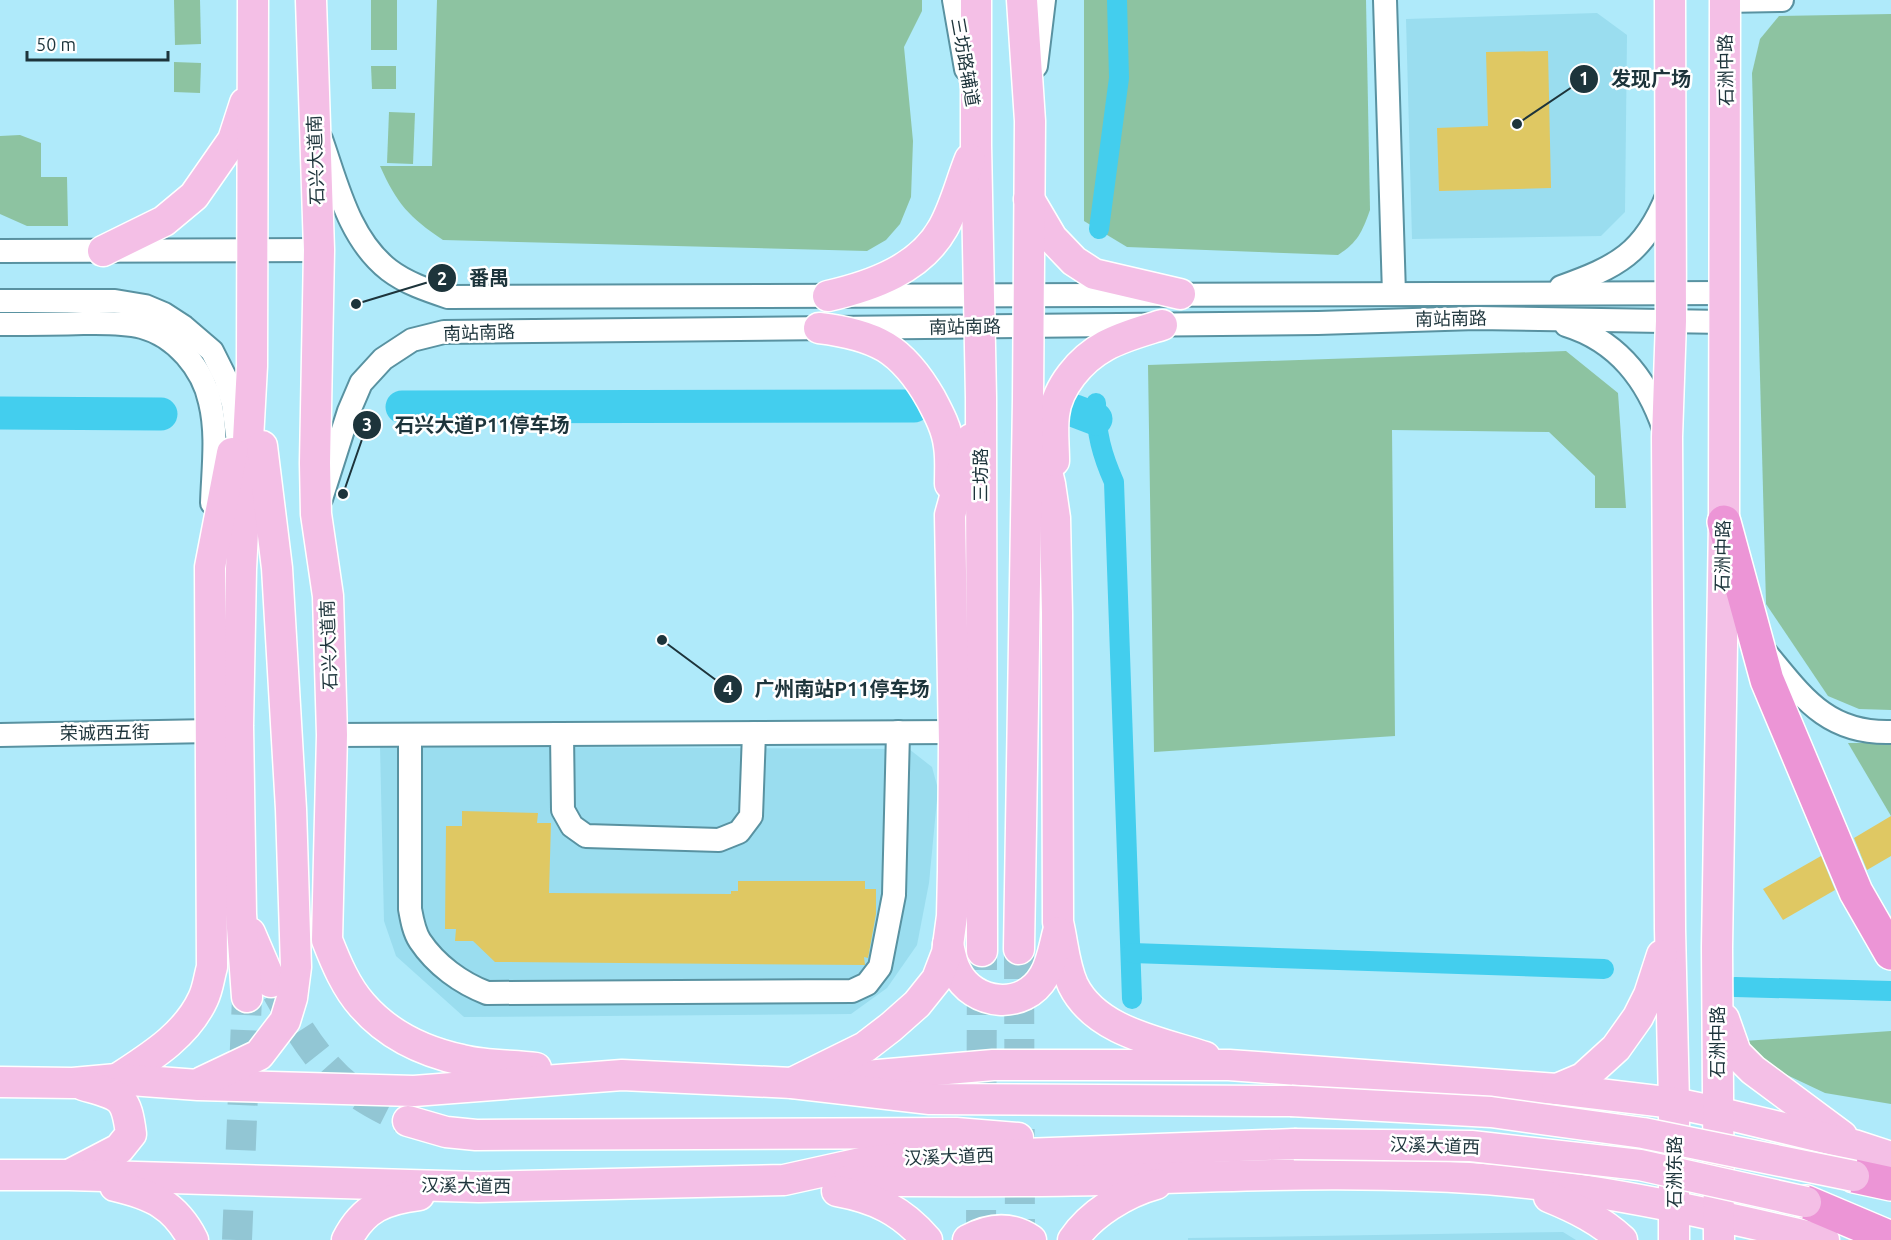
<svg xmlns="http://www.w3.org/2000/svg" width="1891" height="1240" viewBox="0 0 1891 1240" font-family="Ubuntu,'Noto Sans SC',sans-serif">
  <rect width="100%" height="100%" fill="#afeafa"/>
  <g fill="#9addef">
    <path d="M1597,13L1627,35L1625,212L1601,236L1412,239L1406,19Z"/>
    <path d="M380,746L909,749L932,767L938,789L929,883L917,945L887,988L851,1014L464,1017L396,956L384,921Z"/>
    <path d="M1563,1232L1576,1240H1188V1238Z"/>
  </g>
  <g fill="#8dc3a1">
    <path d="M174,0H200L201,44L175,45Z"/>
    <rect x="371" y="0" width="26" height="50"/>
    <path d="M437,0H922V11L904,47L913,141L911,197L900,224L886,240L867,251L443,240C409,217 397,204 380,166H432Z"/>
    <path d="M1084,0H1366L1370,210C1362,232 1358,242 1338,255L1127,247L1084,221Z"/>
    <path d="M1891,14V710L1859,709L1828,696L1766,604L1752,73L1760,39L1779,16Z"/>
    <path d="M174,62L201,63L200,93L174,92Z"/>
    <path d="M371,66H396V89H372Z"/>
    <path d="M389,112L415,113L413,164L387,163Z"/>
    <path d="M20,135L41,143V177H67L68,226H27L0,214V136Z"/>
    <path d="M1566,351L1618,393L1626,508H1595V476L1549,432L1392,430L1395,736L1154,752L1148,365Z"/>
    <path d="M1848,743H1891V816Z"/>
    <path d="M1891,1031V1104L1825,1093L1766,1065L1744,1041Z"/>
  </g>
  <g fill="none" stroke-linecap="round" stroke-linejoin="round">
    <g stroke="#43ceee" stroke-width="20">
      <path d="M1099,229L1119,78L1117,0"/>
      <path d="M1096,403C1096,433 1102,455 1114,482L1132,999"/>
      <path d="M1132,953L1604,969"/>
      <path d="M1735,987L1891,991"/>
    </g>
    <g stroke="#43ceee" stroke-width="33">
      <path d="M402,407L914,406"/>
      <path d="M1075,411L1096,419"/>
      <path d="M0,413L161,414"/>
    </g>
  </g>
  <g fill="#dfc863">
    <path d="M1548,51L1551,188L1439,191L1437,128L1488,126L1486,52Z"/>
    <path d="M462,811L538,813L537,823H551L549,893L731,894V891H738V881H865V889H876V914L868,958L864,957L865,965L495,962L473,941H455L456,929H445L446,826H462Z"/>
    <path d="M1891,816V856L1867,870L1854,838Z"/>
    <path d="M1821,856L1835,890L1783,920L1763,889Z"/>
  </g>
  <g fill="none" stroke-linecap="round" stroke-linejoin="round">
    <g stroke="#92c6d4" stroke-width="30" stroke-dasharray="30 15" stroke-linecap="butt">
      <path d="M1019,949L1020,1240"/>
      <path d="M277,992C298,1029 322,1070 358,1094C374,1105 391,1113 408,1121"/>
      <path d="M237,1240L247,997"/>
      <path d="M981,1240L982,951"/>
    </g>
    <g stroke="#5992a1" stroke-width="26">
      <g id="minor">
        <path d="M954,0L966,69"/>
        <path d="M1385,0L1394,294"/>
        <path d="M1725,1L1782,0"/>
        <path d="M1036,66L1044,0"/>
        <path d="M321,139C337,184 349,239 389,270C406,283 427,290 448,297L1726,293"/>
        <path d="M0,251L319,250"/>
        <path d="M1561,287C1617,267 1644,253 1667,196"/>
        <path d="M0,301H115L145,306L164,314L184,327L212,351L225,377L233,404L238,442"/>
        <path d="M0,324C28,324 55,324 83,323C102,323 123,322 142,327C176,336 203,369 210,402C218,434 213,470 212,503"/>
        <path d="M1566,325C1618,341 1647,380 1664,429"/>
        <path d="M321,499L349,411L361,383L383,359L412,340L444,332L1318,323L1476,318L1725,322"/>
        <path d="M1761,647C1800,693 1824,734 1891,732"/>
        <path d="M562,734L563,810L572,826L586,836L719,840L739,832L751,816L754,733"/>
        <path d="M0,735L211,731"/>
        <path d="M332,735L953,732"/>
        <path d="M410,735V909C412,920 414,932 420,941C436,965 461,983 487,993L852,991L867,984L880,967L894,895L898,732"/>
      </g>
    </g>
    <g stroke="#fff" stroke-width="33">
      <g id="major">
        <path d="M311,0L319,250L315,463L316,514L328,596L332,735L327,940C336,963 346,987 362,1005C388,1035 425,1052 462,1060C486,1066 512,1065 536,1068"/>
        <path d="M976,0V145L981,398L982,951"/>
        <path d="M1670,0L1671,321L1667,437L1670,929L1674,1103V1240"/>
        <path d="M1029,199L1052,238L1074,261L1094,274L1180,294"/>
        <path d="M103,251L164,221L194,196L233,140L245,103"/>
        <path d="M828,296C872,286 920,269 943,228C955,207 961,181 970,159"/>
        <path d="M819,328C876,335 902,348 931,399C939,414 947,429 949,446C951,458 950,471 950,484"/>
        <path d="M1038,435L1050,484L1055,518L1057,613L1058,922C1063,943 1064,965 1073,985C1096,1032 1160,1042 1205,1057"/>
        <path d="M1054,461C1054,446 1052,430 1054,415C1057,387 1081,359 1105,346C1123,336 1143,331 1162,325"/>
        <path d="M250,933L271,982"/>
        <path d="M948,944C950,953 952,964 956,971C973,1006 1024,1011 1044,976C1052,963 1054,947 1058,932"/>
        <path d="M1019,949L1028,400L1030,121L1022,0"/>
        <path d="M247,997L241,914L238,726L241,569L252,366L253,0"/>
        <path d="M1724,1019L1736,1053L1753,1070L1842,1136"/>
        <path d="M855,1077L993,1065H1229L1557,1089L1674,1103L1717,1112L1854,1145L1891,1157"/>
        <path d="M117,1079C149,1058 186,1036 203,999C208,989 209,977 212,967L210,567L232,453"/>
        <path d="M0,1082L73,1083L117,1079L198,1085L414,1091L622,1075L792,1083L930,1099L1291,1101"/>
        <path d="M202,1082L259,1055L285,1021L292,998L296,967L291,809L277,568L262,446"/>
        <path d="M792,1083L865,1047L891,1027L917,1004L937,979L947,953L952,916L953,871L954,743L950,515L971,439"/>
        <path d="M1557,1089L1583,1078L1616,1048L1638,1017L1649,995L1662,955"/>
        <path d="M408,1121L446,1132L476,1135L956,1133L1018,1138"/>
        <path d="M71,1174L119,1149L131,1134C126,1094 120,1096 83,1085"/>
        <path d="M0,1175H69L479,1187L784,1180L861,1163L892,1159L1294,1144"/>
        <path d="M847,1181C931,1181 1015,1182 1099,1180C1235,1176 1372,1169 1508,1181C1615,1191 1720,1216 1824,1240"/>
        <path d="M115,1186C153,1195 175,1205 193,1240"/>
        <path d="M837,1191C875,1198 901,1210 927,1240"/>
        <path d="M1549,1197C1576,1208 1600,1220 1622,1240"/>
        <path d="M347,1240C363,1208 385,1199 419,1195"/>
        <path d="M968,1240C990,1228 1010,1226 1031,1240"/>
        <path d="M1073,1240C1090,1214 1126,1192 1156,1184"/>
        <path d="M1719,1240L1717,948L1724,522L1725,0"/>
      </g>
    </g>
    <g stroke="#fff" stroke-width="36">
      <g id="highway">
        <path d="M1724,522L1767,680L1856,892L1891,953"/>
        <path d="M1854,1176L1891,1184"/>
        <path d="M1806,1202L1891,1238"/>
      </g>
    </g>
    <use href="#minor" stroke="#fff" stroke-width="22"/>
    <use href="#major" stroke="#f4bfe6" stroke-width="30"/>
    <use href="#highway" stroke="#ec95d6" stroke-width="33"/>
    <g stroke="#fff" stroke-width="33" stroke-linecap="butt">
      <g id="major-bridge">
        <path d="M1291,1101L1491,1112L1643,1133L1854,1176"/>
        <path d="M1294,1144L1471,1146L1640,1165L1806,1202"/>
      </g>
    </g>
    <use href="#major-bridge" stroke="#f4bfe6" stroke-width="30"/>
  </g>
  <g text-anchor="middle" stroke-width="5" stroke-linejoin="round" paint-order="stroke">
    <g font-size="18" fill="#1d343b" stroke="#fff">
      <text transform="translate(965 62) rotate(80)" y="6">三坊路辅道</text>
      <text transform="translate(1726 70) rotate(-91)" y="6">石洲中路</text>
      <text transform="translate(316 160) rotate(-92)" y="6">石兴大道南</text>
      <text transform="translate(1451 319) rotate(-1)" y="6">南站南路</text>
      <text transform="translate(965 327) rotate(-1)" y="6">南站南路</text>
      <text transform="translate(479 333) rotate(-2)" y="6">南站南路</text>
      <text transform="translate(981 475) rotate(-90)" y="6">三坊路</text>
      <text transform="translate(1723 556) rotate(-89)" y="6">石洲中路</text>
      <text transform="translate(329 645) rotate(-92)" y="6">石兴大道南</text>
      <text transform="translate(105 733) rotate(-1)" y="6">荣诚西五街</text>
      <text transform="translate(1718 1042) rotate(-90)" y="6">石洲中路</text>
      <text transform="translate(1435 1146) rotate(2)" y="6">汉溪大道西</text>
      <text transform="translate(949 1157) rotate(-2)" y="6">汉溪大道西</text>
      <text transform="translate(1675 1172) rotate(-90)" y="6">石洲东路</text>
      <text transform="translate(466 1186) rotate(1)" y="6">汉溪大道西</text>
    </g>
  </g>
  <path fill="none" stroke="#1d343b" stroke-width="2" d="M1517 124L1584 79M356 304L442 278M343 494L367 425M662 640L728 689"/>
  <g fill="#1d343b" stroke="#fff" stroke-width="2">
    <circle cx="1517" cy="124" r="6"/>
    <circle cx="356" cy="304" r="6"/>
    <circle cx="343" cy="494" r="6"/>
    <circle cx="662" cy="640" r="6"/>
    <circle cx="1584" cy="79" r="15"/>
    <circle cx="442" cy="278" r="15"/>
    <circle cx="367" cy="425" r="15"/>
    <circle cx="728" cy="689" r="15"/>
  </g>
  <g font-size="18" text-anchor="middle" font-weight="bold" fill="#fff">
    <text x="1584" y="85">1</text>
    <text x="442" y="285">2</text>
    <text x="367" y="431">3</text>
    <text x="728" y="695">4</text>
  </g>
  <g font-size="20" text-anchor="middle" font-weight="bold" fill="#1d343b" stroke="#fff" stroke-width="5" stroke-linejoin="round" paint-order="stroke">
    <text x="1651" y="86">发现广场</text>
    <text x="489" y="285">番禺</text>
    <text x="482" y="432">石兴大道P11停车场</text>
    <text x="842" y="696">广州南站P11停车场</text>
  </g>
  <path d="M27 51v9h141v-9" fill="none" stroke="#1d343b" stroke-width="3"/>
  <text x="36" y="51" font-size="18" fill="#1d343b" stroke="#ffffff" stroke-width="4.5" paint-order="stroke">50 m</text>
</svg>
